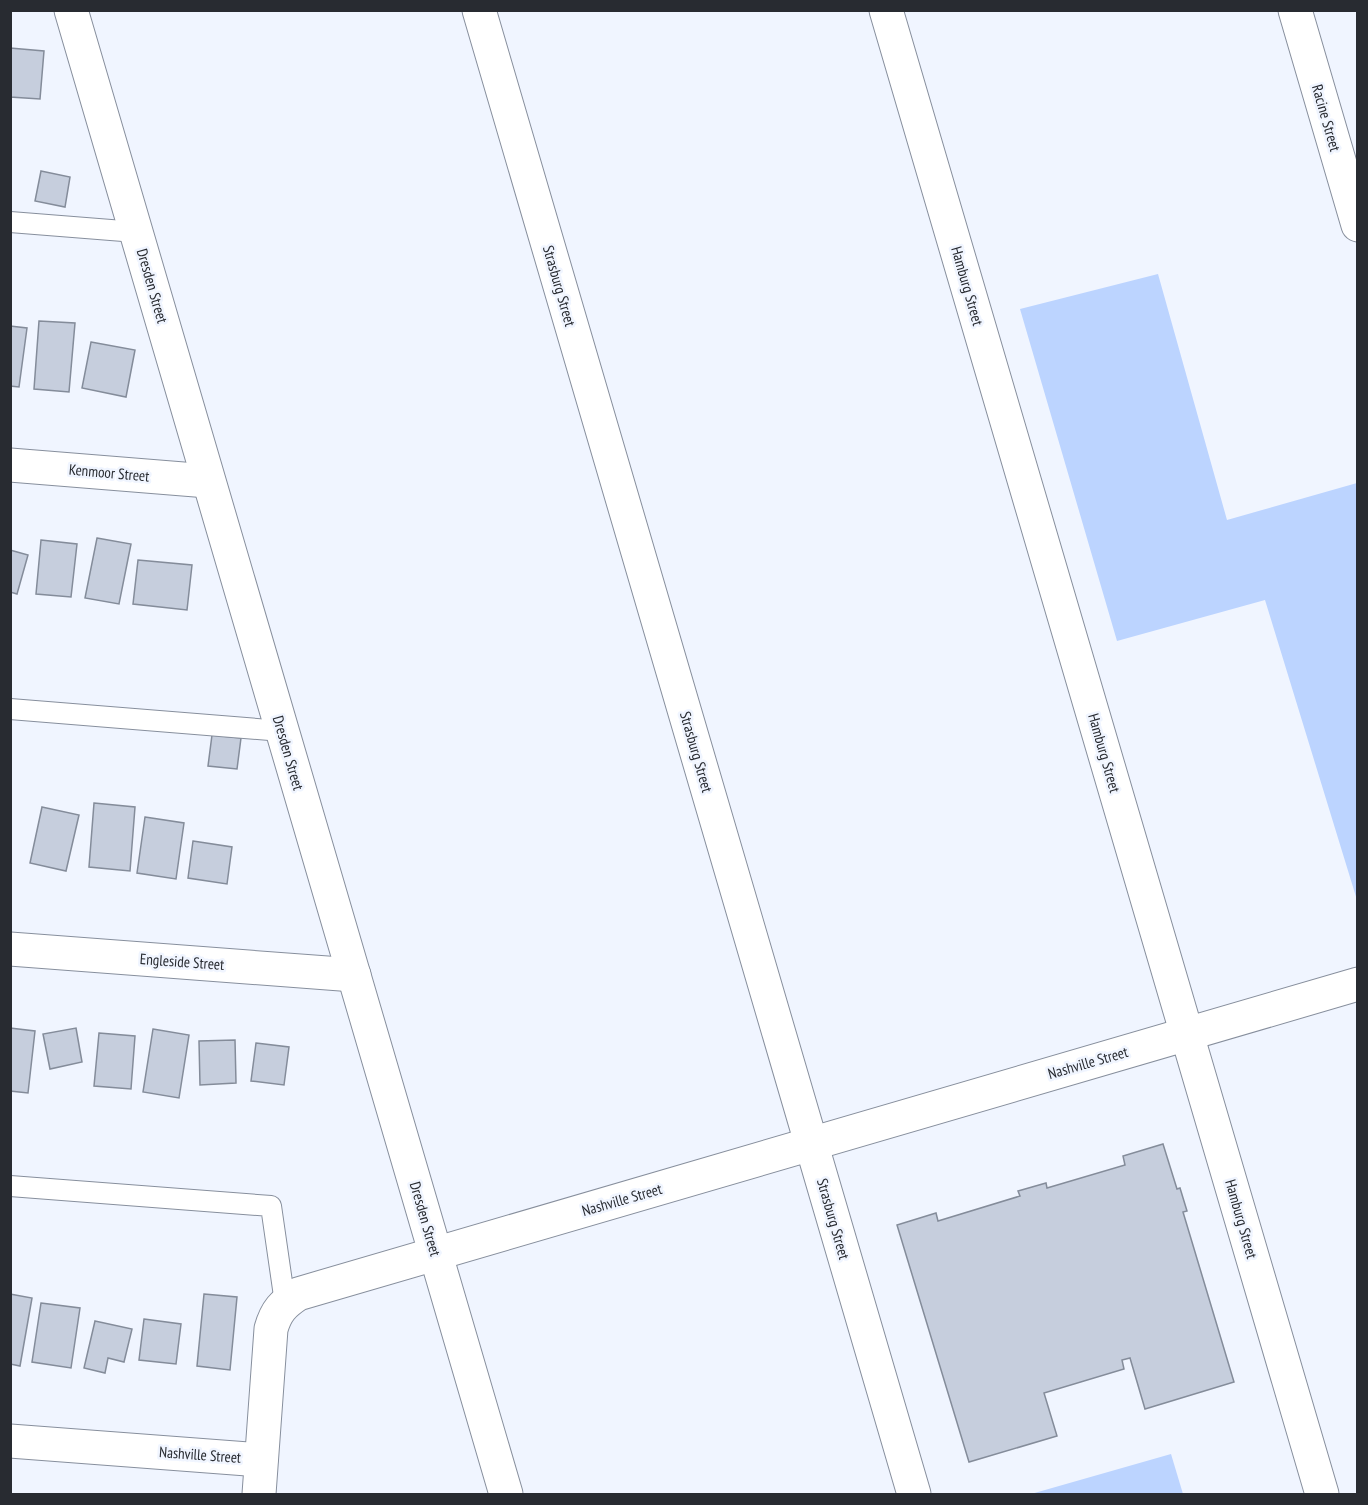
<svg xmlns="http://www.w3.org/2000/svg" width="1368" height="1505" viewBox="0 0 1368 1505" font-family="'PT Sans Narrow',sans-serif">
  <rect width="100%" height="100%" fill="#f0f5ff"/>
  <g fill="#bcd4ff">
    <path d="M1158,274L1227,520L1357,483V900L1265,600L1117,641L1020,309Z"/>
    <path d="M1171,1454L1183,1494H1031Z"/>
  </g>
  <g fill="#c6cedd" stroke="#848c9a" stroke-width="1.5">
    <path d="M10,48L44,51L40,99L10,97Z"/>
    <path d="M41,171L70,177L65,207L35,201Z"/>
    <path d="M39,321L75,323L69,392L34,389Z"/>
    <path d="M10,326L27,328L19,387L10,386Z"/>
    <path d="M91,342L135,350L126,397L82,388Z"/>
    <path d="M97,538L131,544L119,604L85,598Z"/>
    <path d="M41,540L77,544L71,597L36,594Z"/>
    <path d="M10,550L28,555L17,594L10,592Z"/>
    <path d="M138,560L192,565L187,610L133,604Z"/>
    <path d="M212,735L241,738L237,769L208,766Z"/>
    <path d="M94,803L135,807L130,871L89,867Z"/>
    <path d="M42,807L79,815L66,871L30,863Z"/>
    <path d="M145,817L184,823L176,879L137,873Z"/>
    <path d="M193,841L232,847L227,884L188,878Z"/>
    <path d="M10,1028L35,1031L28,1093L10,1091Z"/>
    <path d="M76,1028L82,1062L50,1069L43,1034Z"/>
    <path d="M153,1029L189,1035L179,1098L143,1092Z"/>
    <path d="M99,1033L135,1036L131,1089L94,1086Z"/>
    <path d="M235,1040L236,1083L200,1085L199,1041Z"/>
    <path d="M256,1043L289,1047L284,1085L251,1081Z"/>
    <path d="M1163,1144L1177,1189L1180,1188L1187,1211L1183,1212L1234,1382L1145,1409L1130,1358L1122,1360L1124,1369L1044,1393L1057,1436L969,1462L897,1225L936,1213L938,1221L1020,1196L1018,1191L1046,1183L1047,1188L1125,1165L1123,1156Z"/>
    <path d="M10,1294L32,1298L20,1366L10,1364Z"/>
    <path d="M204,1294L237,1297L230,1370L197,1366Z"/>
    <path d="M41,1303L80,1308L71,1368L32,1362Z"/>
    <path d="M144,1319L181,1324L176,1364L139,1360Z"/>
    <path d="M95,1321L132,1329L124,1362L108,1358L105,1373L84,1368Z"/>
  </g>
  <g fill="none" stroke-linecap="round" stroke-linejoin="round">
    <g stroke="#878f9d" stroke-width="22">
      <g id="service">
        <path d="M10,222L136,232"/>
        <path d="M10,709L282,731"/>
        <path d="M10,1186L271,1206L285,1303"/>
      </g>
    </g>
    <g stroke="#878f9d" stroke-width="35">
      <g id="minor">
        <path d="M71,10L506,1494"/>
        <path d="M479,10L914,1494"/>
        <path d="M886,10L1322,1494"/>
        <path d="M1295,10L1358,225"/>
        <path d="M10,465L208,481"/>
        <path d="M10,949L354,975"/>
        <path d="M10,1441L261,1460"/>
        <path d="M259,1494L271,1329C276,1311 283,1304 298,1294L1358,984"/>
      </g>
    </g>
    <use href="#service" stroke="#fff" stroke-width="20"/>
    <use href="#minor" stroke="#fff" stroke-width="33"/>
  </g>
  <g text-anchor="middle" stroke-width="5" stroke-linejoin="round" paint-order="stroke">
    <g font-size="15" fill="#282b31" stroke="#f0f5ff">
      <text transform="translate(1326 118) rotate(74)" y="5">Racine Street</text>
      <text transform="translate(152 286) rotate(74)" y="5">Dresden Street</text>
      <text transform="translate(559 286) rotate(74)" y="5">Strasburg Street</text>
      <text transform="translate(967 286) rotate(74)" y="5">Hamburg Street</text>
      <text transform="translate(109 473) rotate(5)" y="5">Kenmoor Street</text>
      <text transform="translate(696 752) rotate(74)" y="5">Strasburg Street</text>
      <text transform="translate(288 753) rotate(74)" y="5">Dresden Street</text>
      <text transform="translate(1104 753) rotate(74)" y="5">Hamburg Street</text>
      <text transform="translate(182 962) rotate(4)" y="5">Engleside Street</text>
      <text transform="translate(1088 1063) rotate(-16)" y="5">Nashville Street</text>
      <text transform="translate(622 1200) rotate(-16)" y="5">Nashville Street</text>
      <text transform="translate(425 1219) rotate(74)" y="5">Dresden Street</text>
      <text transform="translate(833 1219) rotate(74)" y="5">Strasburg Street</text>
      <text transform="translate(1241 1219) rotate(74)" y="5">Hamburg Street</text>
      <text transform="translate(200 1455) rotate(4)" y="5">Nashville Street</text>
    </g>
  </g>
  <rect width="1368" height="1505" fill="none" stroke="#282b31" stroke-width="24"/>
</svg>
